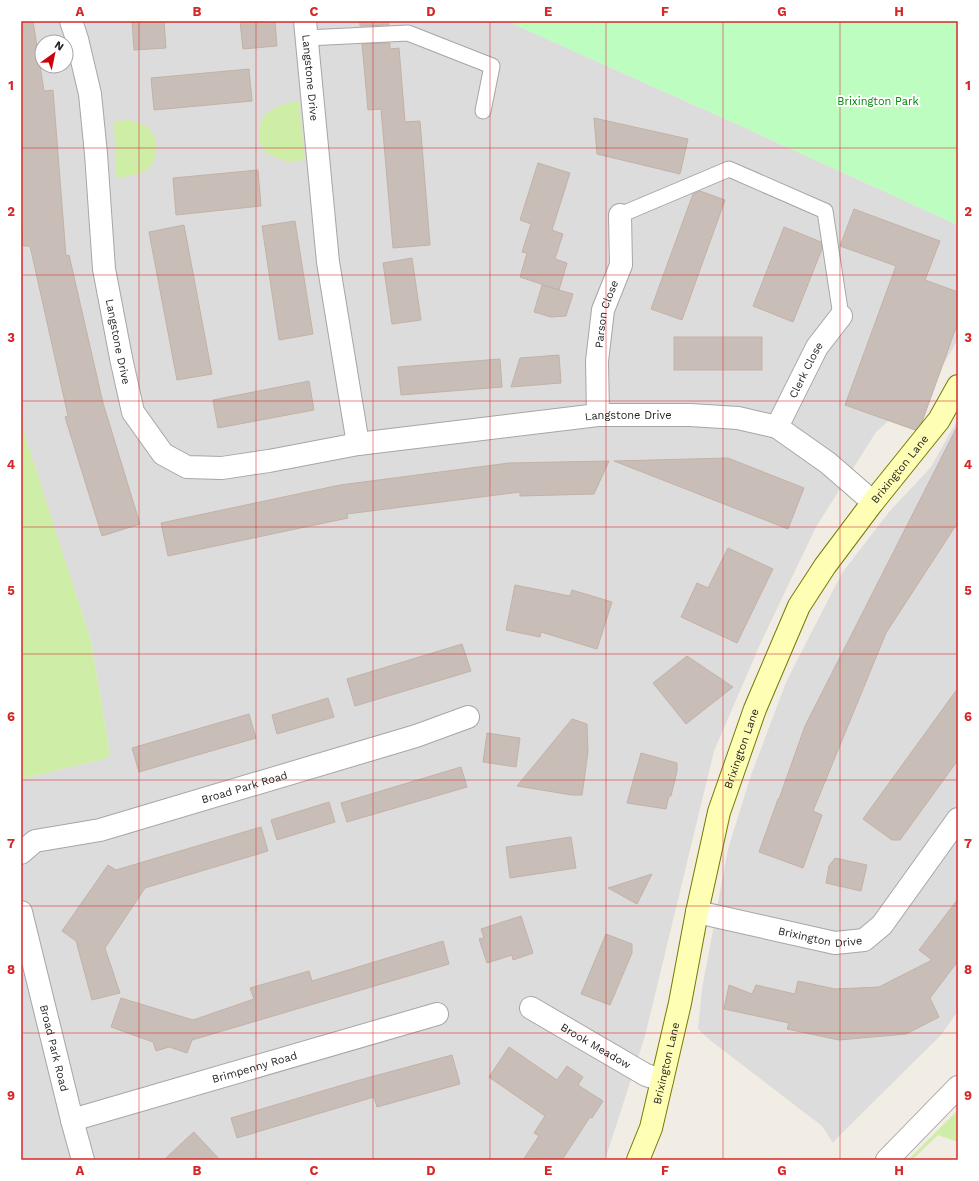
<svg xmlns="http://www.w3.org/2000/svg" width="979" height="1181" viewBox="0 0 979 1181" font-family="'Work Sans',sans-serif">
  <rect width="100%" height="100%" fill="#f1ece4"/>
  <g fill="#dddcdc" fill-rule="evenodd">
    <path d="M21,21H507L732,122L958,225V339L934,381L876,432L816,527L761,642L714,751L645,1036L605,1160H21V779L104,759L110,754L91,641L21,423ZM42,42H66V66H42Z"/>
    <path d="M958,419V1013L955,1015L941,1035L839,1136L833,1143L822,1126L711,1041L698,1029L702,989L728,849L751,775L787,680L842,573L889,512L931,467Z"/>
  </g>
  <g fill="#ceeea7">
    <path d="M291,102H299L305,160L288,162L267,154L259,141V126L265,114L277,107Z"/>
    <path d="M129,120C136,122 146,124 151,131C159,140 158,160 149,168C141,175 126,177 116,178L114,121Z"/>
    <path d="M21,423L91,641L110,754L104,759L21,779Z"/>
    <path d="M958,1110V1142L938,1135L912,1160H908Z"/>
  </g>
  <path fill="#befdc0" d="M507,21H958V225L732,122Z"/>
  <g fill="#c9beb7" stroke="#c3b1a6">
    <path d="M33,21L44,91L53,90L66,256L69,255L103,403L140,524L102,536L65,417L68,416L30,246H23L21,221V22Z"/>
    <path d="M132,21H164L166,48L134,50Z"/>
    <path d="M240,21H275L277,46L243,49Z"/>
    <path d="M360,21H388L389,25L360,26Z"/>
    <path d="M390,43V49L399,48L405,122L420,121L430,245L393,248L381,109L368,110L362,44Z"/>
    <path d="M249,69L252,101L154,110L151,78Z"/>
    <path d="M594,118L688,139L680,174L597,154Z"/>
    <path d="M538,163L570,173L552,230L563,234L555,259L567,263L559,290L520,277L527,253L522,252L531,224L520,220Z"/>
    <path d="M258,170L261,206L176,215L173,178Z"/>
    <path d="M700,191L725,200L682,320L651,309L693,194Z"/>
    <path d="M854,209L940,241L925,280L958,292V322L922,422L915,430L845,405L896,266L840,246Z"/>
    <path d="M295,221L313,334L279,340L262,226Z"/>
    <path d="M184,225L212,374L177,380L149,232Z"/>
    <path d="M784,227L821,242L822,249L793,322L753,306Z"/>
    <path d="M412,258L421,320L392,324L383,263Z"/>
    <path d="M542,285L573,294L566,316L551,317L534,312Z"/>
    <rect x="674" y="337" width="88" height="33"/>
    <path d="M559,355L561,383L511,387L520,358Z"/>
    <path d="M500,359L502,387L401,395L398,367Z"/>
    <path d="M309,381L314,410L218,428L213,400Z"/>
    <path d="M958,425V522L886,633L813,811L822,815L803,868L759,852L778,799H779L805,726Z"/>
    <path d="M728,458L804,488L788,529L614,461Z"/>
    <path d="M609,461L594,494L520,496V492L347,514L348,518L168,556L161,523L340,485L509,463Z"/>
    <path d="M728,548L773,569L737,643L681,617L697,583L708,588Z"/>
    <path d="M515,585L570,596L572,590L612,602L597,649L541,632L540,637L506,630Z"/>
    <path d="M462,644L471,671L355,706L347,679Z"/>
    <path d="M687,656L733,687L686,724L653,683Z"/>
    <path d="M958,688V760L900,840H892L863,819Z"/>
    <path d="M328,698L334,717L277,734L272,715Z"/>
    <path d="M249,714L256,738L139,772L132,748Z"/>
    <path d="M572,719L587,724L588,752L582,795H572L517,786Z"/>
    <path d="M487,733L520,738L516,767L483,762Z"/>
    <path d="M641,753L677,763V771L671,796H669L666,809L627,803Z"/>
    <path d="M461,767L467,787L347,822L341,803Z"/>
    <path d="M329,802L335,822L277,840L271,820Z"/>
    <path d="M261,827L268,851L145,888L105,948L120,993L92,1000L76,941L62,931L108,865L116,870Z"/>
    <path d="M571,837L576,868L510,878L506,847Z"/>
    <path d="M835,858L867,865L861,891L826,883L829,866Z"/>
    <path d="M652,874L637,904L608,888Z"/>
    <path d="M958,899V961L930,998L939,1017L906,1034L839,1040L787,1029L789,1023L724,1009L729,985L752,994L756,985L795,994L798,981L835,989L879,987L932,960L919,950Z"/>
    <path d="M521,916L533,953L513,960L512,955L487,963L479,939L484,938L481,929Z"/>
    <path d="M606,934L632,944V953L610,1005L581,994Z"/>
    <path d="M443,941L449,964L192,1040L187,1053L169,1047L156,1051L153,1042L111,1027L121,998L193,1020L254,999L250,988L309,971L312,981Z"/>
    <path d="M509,1047L557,1080L567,1066L583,1077L578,1085L603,1101L592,1118L590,1117L562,1160H523L539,1136L534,1133L545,1116L489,1077Z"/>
    <path d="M452,1055L460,1084L377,1107L374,1097L237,1138L231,1118L356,1081Z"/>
    <path d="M194,1132L220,1160H164L186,1139Z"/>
  </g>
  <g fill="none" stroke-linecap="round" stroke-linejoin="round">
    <g stroke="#a6a6a6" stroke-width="17">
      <g id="lane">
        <path d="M307,38L408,33L492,66L483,111"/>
        <path d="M620,215L729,169L825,211L841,316"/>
      </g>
    </g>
    <g stroke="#a6a6a6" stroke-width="24">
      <g id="street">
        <path id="s1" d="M71,21L77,39L90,94L96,154L104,269L121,358L133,412L163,454L187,467L222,468L269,461L358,444L598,415H690L738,418L777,427L828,463L873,502"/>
        <path id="s2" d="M305,21L328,262L358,444"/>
        <path id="s3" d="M598,415L597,361L603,310L621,265L620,215"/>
        <path id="s4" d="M777,427L817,347L841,316"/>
        <path id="s5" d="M21,853L35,841L100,830L416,736L468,717"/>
        <path id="s6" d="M21,912L72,1120L83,1160"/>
        <path id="s7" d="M697,912L835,943L864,940L882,925L958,819"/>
        <path id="s8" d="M531,1008L646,1075L662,1080"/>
        <path id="s9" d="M72,1120L437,1014"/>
        <path d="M887,1160L958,1087"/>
      </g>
    </g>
    <g stroke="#757c00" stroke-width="24">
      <g id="secondary">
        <path id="s10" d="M638,1160L651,1128L680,1003L697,912L719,812L755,709L799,606L825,566L873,502L939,420L958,386"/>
      </g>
    </g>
    <use href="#lane" stroke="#fff" stroke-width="15"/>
    <use href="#street" stroke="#fff" stroke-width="22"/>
    <use href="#secondary" stroke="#fefeb5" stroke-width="22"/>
  </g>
  <path fill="none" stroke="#d62828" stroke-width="1" stroke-opacity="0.55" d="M139,21V1160M256,21V1160M373,21V1160M490,21V1160M606,21V1160M723,21V1160M840,21V1160M21,148H958M21,275H958M21,401H958M21,527H958M21,654H958M21,780H958M21,906H958M21,1033H958"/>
  <g text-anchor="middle" stroke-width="4" stroke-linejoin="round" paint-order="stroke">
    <g font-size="11" fill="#1f1f1f" stroke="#fff">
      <text dy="4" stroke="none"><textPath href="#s2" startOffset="57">Langstone Drive</textPath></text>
      <text dy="4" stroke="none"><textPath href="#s3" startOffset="102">Parson Close</textPath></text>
      <text dy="4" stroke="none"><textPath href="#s1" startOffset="325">Langstone Drive</textPath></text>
      <text dy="4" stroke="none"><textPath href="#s4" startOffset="64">Clerk Close</textPath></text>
      <text dy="4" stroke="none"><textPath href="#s1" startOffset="921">Langstone Drive</textPath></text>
      <text dy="4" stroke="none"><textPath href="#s10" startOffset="749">Brixington Lane</textPath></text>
      <text dy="4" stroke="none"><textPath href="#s10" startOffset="425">Brixington Lane</textPath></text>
      <text dy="4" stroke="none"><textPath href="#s5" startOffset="235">Broad Park Road</textPath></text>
      <text dy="4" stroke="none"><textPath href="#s7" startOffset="126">Brixington Drive</textPath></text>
      <text dy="4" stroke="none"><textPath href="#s8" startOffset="75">Brook Meadow</textPath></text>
      <text dy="4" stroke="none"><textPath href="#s6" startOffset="140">Broad Park Road</textPath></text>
      <text dy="4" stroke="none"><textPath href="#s10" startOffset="101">Brixington Lane</textPath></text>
      <text dy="4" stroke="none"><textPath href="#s9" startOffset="190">Brimpenny Road</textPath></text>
    </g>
    <g font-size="11" fill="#038707" stroke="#fff">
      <text x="878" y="105">Brixington Park</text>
    </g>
  </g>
  <rect width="979" height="1181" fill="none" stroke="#ffffff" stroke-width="44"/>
  <g transform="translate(54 54) rotate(33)"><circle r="19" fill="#ffffff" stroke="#a5a5a5"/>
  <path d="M0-3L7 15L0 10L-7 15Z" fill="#ce000b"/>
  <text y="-6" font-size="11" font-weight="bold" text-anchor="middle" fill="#1f1f1f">N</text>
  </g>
  <rect x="22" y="22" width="935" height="1137" fill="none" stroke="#d62828" stroke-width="1.5"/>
  <g font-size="13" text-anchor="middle" font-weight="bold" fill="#d62828">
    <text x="80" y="16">A</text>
    <text x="197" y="16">B</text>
    <text x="314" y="16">C</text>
    <text x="431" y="16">D</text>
    <text x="548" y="16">E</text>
    <text x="665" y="16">F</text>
    <text x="782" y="16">G</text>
    <text x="899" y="16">H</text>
    <text x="11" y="90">1</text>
    <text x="968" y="90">1</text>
    <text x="11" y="216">2</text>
    <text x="968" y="216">2</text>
    <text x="11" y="342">3</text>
    <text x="968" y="342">3</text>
    <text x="11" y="469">4</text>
    <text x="968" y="469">4</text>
    <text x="11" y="595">5</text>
    <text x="968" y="595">5</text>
    <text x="11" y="721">6</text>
    <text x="968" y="721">6</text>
    <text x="11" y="848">7</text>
    <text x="968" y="848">7</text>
    <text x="11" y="974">8</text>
    <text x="968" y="974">8</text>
    <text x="11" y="1100">9</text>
    <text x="968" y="1100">9</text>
    <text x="80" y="1175">A</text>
    <text x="197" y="1175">B</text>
    <text x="314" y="1175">C</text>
    <text x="431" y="1175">D</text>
    <text x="548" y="1175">E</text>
    <text x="665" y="1175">F</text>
    <text x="782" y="1175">G</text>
    <text x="899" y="1175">H</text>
  </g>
</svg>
